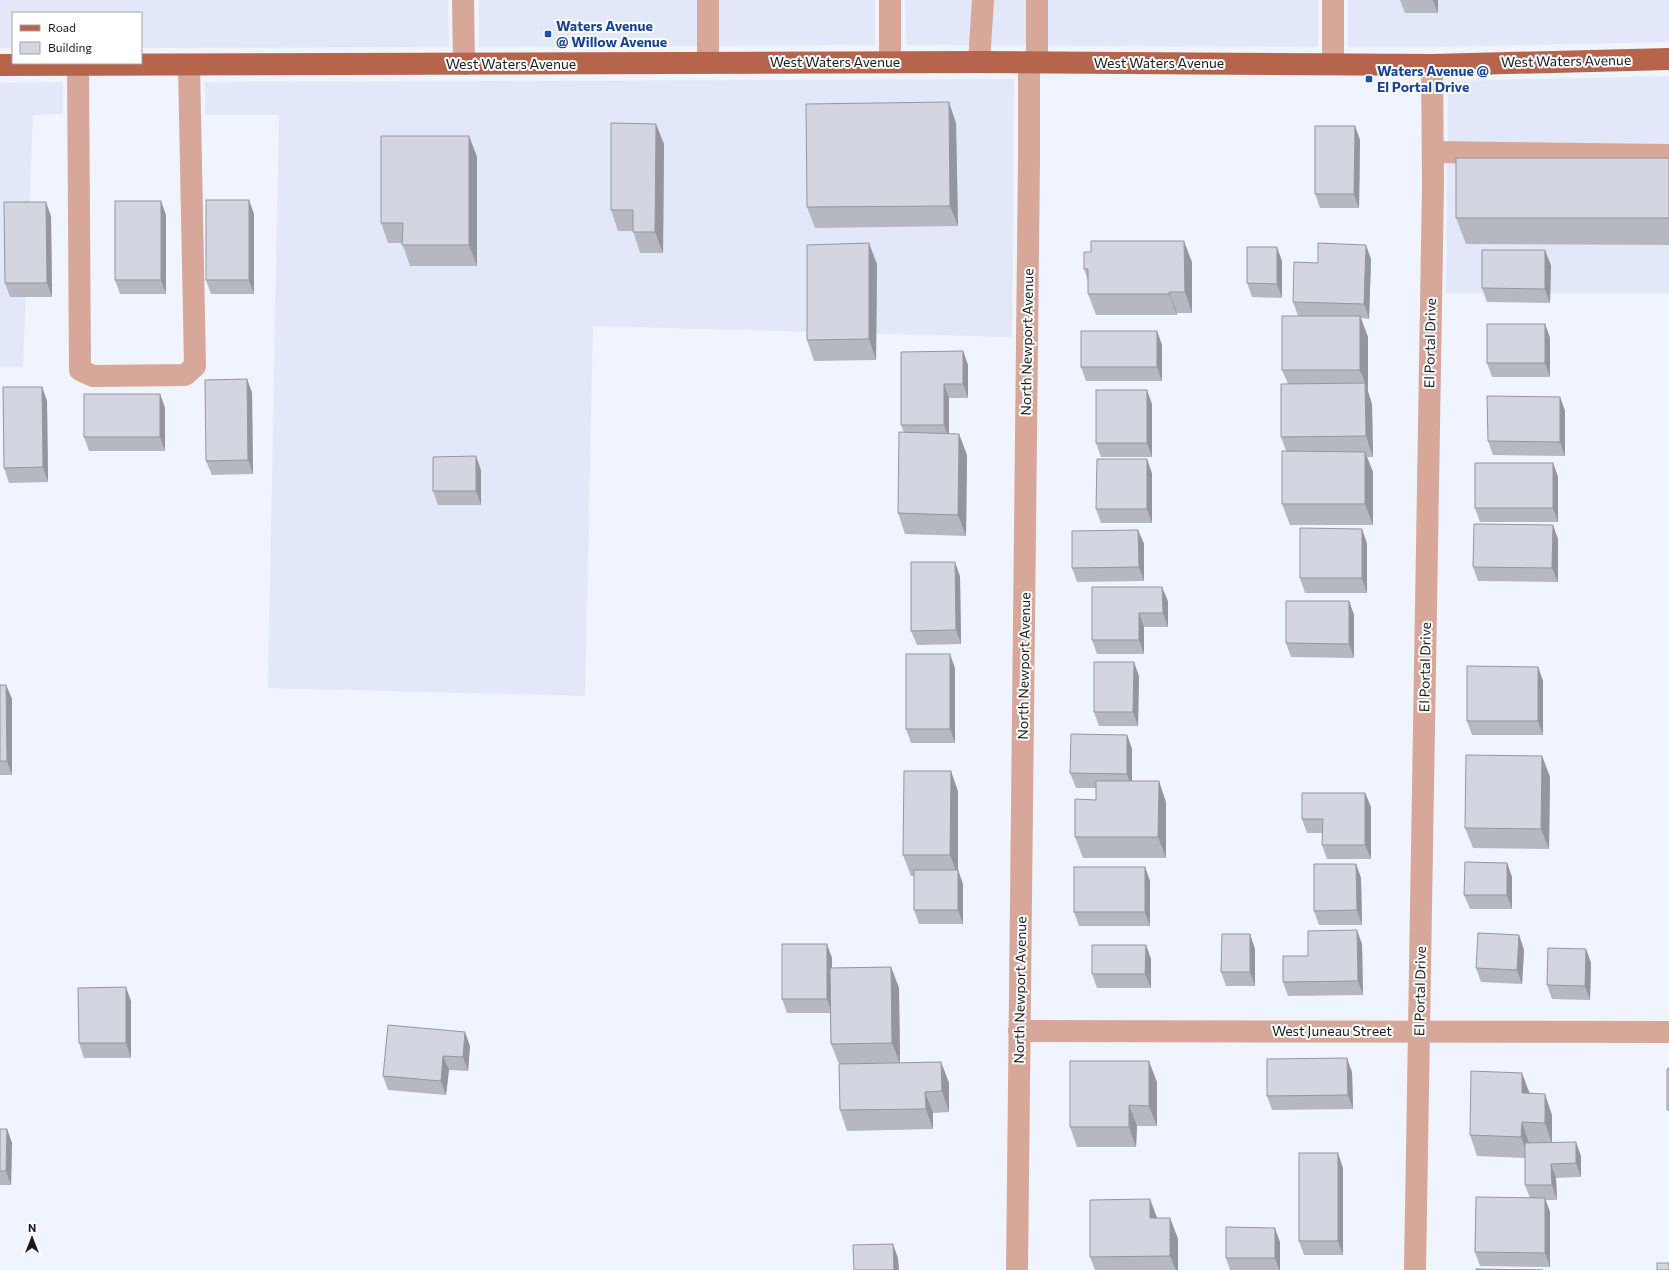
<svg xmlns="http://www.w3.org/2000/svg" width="1669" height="1270" viewBox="0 0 1669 1270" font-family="Commissioner,sans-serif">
  <rect width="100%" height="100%" fill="#f0f4fe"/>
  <g fill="#e2e8f9">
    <path d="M0,0H448L449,47L141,48V13H13V48H0Z"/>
    <path d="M479,0H875V45L479,47Z"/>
    <path d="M905,0H1318V47L906,45Z"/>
    <path d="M1348,0H1669V42L1432,47H1348Z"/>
    <path d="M1669,76V293H1446L1448,81Z"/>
    <path d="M1014,79L1012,337L593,326L585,696L268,688L279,115H205V82Z"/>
    <path d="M63,82V114L33,115L23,367H0V83Z"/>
  </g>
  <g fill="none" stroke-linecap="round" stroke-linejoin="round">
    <g stroke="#d7a799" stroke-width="22">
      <path d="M463,0L464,64"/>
      <path d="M708,0V63"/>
      <path d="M890,0V62"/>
      <path d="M1037,0V62"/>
      <path d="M979,62L983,0"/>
      <path d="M1333,64V0"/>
      <path d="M78,65L80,370L93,376L185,375L195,366L189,65"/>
      <path d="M1433,152L1669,155"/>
      <path d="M1019,1031L1669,1032"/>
      <path d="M1017,1270L1029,158V62"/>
      <path d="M1415,1270L1433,184L1432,65"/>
    </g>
    <path stroke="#b6644c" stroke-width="22" d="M0,65L979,62L1432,65L1669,59"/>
  </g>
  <g fill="#b5b8c1">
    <path d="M1400,0H1438V13H1405Z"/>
    <path d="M956,123L958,226L815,228L807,207Z"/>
    <path d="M1355,126L1360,140L1359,208H1320L1315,194Z"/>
    <path d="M469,136L477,157V266H410L402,243H388L381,223Z"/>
    <path d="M664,144L663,253H640L633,231H618L611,210Z"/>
    <path d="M1669,158V245L1466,244L1456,218Z"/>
    <path d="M254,214V294H211L206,280Z"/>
    <path d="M166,215V294H120L115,280Z"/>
    <path d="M51,216L52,297H10L5,283Z"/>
    <path d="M1371,259L1369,319L1361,318L1368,337V391L1372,404L1373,457H1367L1373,472V525H1290L1282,504L1286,451L1281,437L1288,384L1282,370L1309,316H1298L1293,302L1318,263Z"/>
    <path d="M1282,261V298L1252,297L1247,283Z"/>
    <path d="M1192,262V313H1177V315H1096L1088,294V281L1084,269Z"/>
    <path d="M877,264L876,360L814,361L807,340Z"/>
    <path d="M1551,265L1550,303L1487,302L1482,288Z"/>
    <path d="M1545,324L1550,338V377H1492L1487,363Z"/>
    <path d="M1157,331L1162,345V381H1086L1081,367Z"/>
    <path d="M963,351L968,365V398H949V434H959L967,455L966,536L905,534L898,513L904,433L901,425Z"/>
    <path d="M247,379L252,393L253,474L212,475L206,461Z"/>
    <path d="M42,387L47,401L48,482L9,483L4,468Z"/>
    <path d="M160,394L165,408V451H89L84,437Z"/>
    <path d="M1560,397L1565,411V456L1493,455L1488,441Z"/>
    <path d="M1152,404V457H1101L1096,443Z"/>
    <path d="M1553,463L1558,477V522H1480L1475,508Z"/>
    <path d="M481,470V505H438L433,491Z"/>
    <path d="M1152,473V523H1101L1096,509Z"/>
    <path d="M1138,530L1144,544V581L1077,582L1072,568Z"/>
    <path d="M1558,539V582L1478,581L1473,567Z"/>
    <path d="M1367,543V593H1305L1300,578Z"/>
    <path d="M960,576L961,644L917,645L911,631Z"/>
    <path d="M1092,587L1168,601V627H1144V654H1097L1092,640Z"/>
    <path d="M1349,601L1354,615V658L1291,657L1286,643Z"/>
    <path d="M1538,667L1543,681V735H1472L1467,721Z"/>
    <path d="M955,668V743H911L906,729Z"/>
    <path d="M1139,676L1138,726H1099L1094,712Z"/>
    <path d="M0,685H6L12,699V775H0Z"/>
    <path d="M1127,735L1132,749V781L1166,802V858H1083L1075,837L1096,800V788H1076L1070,773Z"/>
    <path d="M1542,756L1550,777L1549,849L1473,848L1465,828Z"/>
    <path d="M958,791V870L963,884V924H919L914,910V876H911L903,855Z"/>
    <path d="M1365,793L1371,807V859H1327L1322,845V833H1307L1302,819Z"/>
    <path d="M1507,863L1512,877V909H1470L1464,895Z"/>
    <path d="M1356,864L1361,878L1362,925H1319L1314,911Z"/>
    <path d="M1145,867L1150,881V926H1079L1074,912Z"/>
    <path d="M1519,935L1524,950L1522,984L1481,982L1476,968Z"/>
    <path d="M1362,944L1363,995L1288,996L1283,982Z"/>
    <path d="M1146,945L1151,959V988H1097L1092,974Z"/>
    <path d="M1255,949V986H1226L1221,972Z"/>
    <path d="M1586,949L1591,963L1590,1000L1552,999L1547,985Z"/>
    <path d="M832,958V968L891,967L899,988L900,1063L941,1062L949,1083V1112L933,1113V1129L847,1131L840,1110L839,1064L831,1044L830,1013H787L782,999Z"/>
    <path d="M131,1001V1058H84L79,1043Z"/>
    <path d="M470,1046L468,1071L449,1070L446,1095L388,1090L383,1076Z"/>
    <path d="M1352,1072L1353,1109L1272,1110L1267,1096Z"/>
    <path d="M1157,1082V1126H1137L1136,1147H1077L1070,1127Z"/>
    <path d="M1530,1094L1552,1115V1142L1581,1156V1177L1556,1178L1557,1200H1545L1550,1212V1267L1480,1266L1475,1252L1530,1198L1525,1185V1158L1477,1156L1470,1135Z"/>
    <path d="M0,1129H7L12,1143L11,1185H0Z"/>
    <path d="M1343,1168V1255H1304L1299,1241Z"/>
    <path d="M1170,1218L1178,1239V1270H1095L1090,1257Z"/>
    <path d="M1280,1242V1270H1230L1226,1258Z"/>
  </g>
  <g fill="#94969d">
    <path d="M1433,0H1438V13Z"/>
    <path d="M949,102L956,123L958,226L950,206Z"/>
    <path d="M656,124L664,144L663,253L655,232Z"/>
    <path d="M1355,126L1360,140L1359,208L1354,194Z"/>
    <path d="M469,136L477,157V266L469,245Z"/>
    <path d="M249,200L254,214V294L249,280Z"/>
    <path d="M161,201L166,215V294L161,280Z"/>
    <path d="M46,202L51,216L52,297L47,283Z"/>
    <path d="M1184,241L1192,262V313L1185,292Z"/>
    <path d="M869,243L877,264L876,360L869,339Z"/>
    <path d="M1366,245L1371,259L1369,319L1364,304Z"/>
    <path d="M1277,247L1282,261V298L1277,284Z"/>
    <path d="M1545,250L1551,265L1550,303L1545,289Z"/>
    <path d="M1169,292L1177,313V315L1169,294Z"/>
    <path d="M1360,316L1368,337V391L1360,370Z"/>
    <path d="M1545,324L1550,338V377L1545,363Z"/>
    <path d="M1157,331L1162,345V381L1157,367Z"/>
    <path d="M963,351L968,365V398L963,384Z"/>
    <path d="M247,379L252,393L253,474L248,460Z"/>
    <path d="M1365,383L1372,404L1373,457L1366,436Z"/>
    <path d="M944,384L949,398V439L944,425Z"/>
    <path d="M42,387L47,401L48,482L43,467Z"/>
    <path d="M1147,390L1152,404V457L1147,443Z"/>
    <path d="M160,394L165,408V451L160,437Z"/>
    <path d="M1560,397L1565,411V456L1560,442Z"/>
    <path d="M959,434L967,455L966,536L958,515Z"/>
    <path d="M1365,452L1373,472V525L1365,504Z"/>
    <path d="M476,456L481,470V505L476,491Z"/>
    <path d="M1147,459L1152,473V523L1147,509Z"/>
    <path d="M1553,463L1558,477V522L1553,508Z"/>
    <path d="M1553,525L1558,539V582L1552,568Z"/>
    <path d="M1362,529L1367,543V593L1362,578Z"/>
    <path d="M1138,530L1144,544V581L1139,567Z"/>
    <path d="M955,562L960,576L961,644L956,630Z"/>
    <path d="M1162,587L1168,601V627L1163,613Z"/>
    <path d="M1349,601L1354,615V658L1349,644Z"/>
    <path d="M1139,613L1144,627V654L1139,640Z"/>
    <path d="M950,654L955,668V743L950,729Z"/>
    <path d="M1134,662L1139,676L1138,726L1133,712Z"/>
    <path d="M1538,667L1543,681V735L1538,721Z"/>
    <path d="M6,685L12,699V775L7,761Z"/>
    <path d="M1127,735L1132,749V788L1127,774Z"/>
    <path d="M1542,756L1550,777L1549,849L1541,829Z"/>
    <path d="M951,771L958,791V876L950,855Z"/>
    <path d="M1159,781L1166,802V858L1158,837Z"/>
    <path d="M1365,793L1371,807V859L1365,845Z"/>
    <path d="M1507,863L1512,877V909L1507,895Z"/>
    <path d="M1356,864L1361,878L1362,925L1357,910Z"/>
    <path d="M1145,867L1150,881V926L1145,912Z"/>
    <path d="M958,870L963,884V924L958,910Z"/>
    <path d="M1357,930L1362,944L1363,995L1358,981Z"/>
    <path d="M1250,934L1255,949V986L1250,972Z"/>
    <path d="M1519,935L1524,950L1522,984L1517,970Z"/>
    <path d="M827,944L832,958V1013L827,999Z"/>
    <path d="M1146,945L1151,959V988L1145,974Z"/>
    <path d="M1586,949L1591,963L1590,1000L1585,986Z"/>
    <path d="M891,967L899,988L900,1063L892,1043Z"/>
    <path d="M126,987L131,1001V1058L126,1043Z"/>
    <path d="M465,1032L470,1046L468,1071L463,1057Z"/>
    <path d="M443,1056L449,1070L446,1095L441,1081Z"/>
    <path d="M1347,1058L1352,1072L1353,1109L1348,1095Z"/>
    <path d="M1149,1061L1157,1082V1126L1149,1106Z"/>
    <path d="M941,1062L949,1083V1112L942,1091Z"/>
    <path d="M1522,1073L1530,1094L1522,1093Z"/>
    <path d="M925,1092L933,1113V1129L926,1109Z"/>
    <path d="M1545,1094L1552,1115V1144L1545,1123Z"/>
    <path d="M1129,1105L1137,1126L1136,1147L1129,1127Z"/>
    <path d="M1522,1122L1529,1143V1158L1521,1137Z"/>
    <path d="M7,1129L12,1143L11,1185L6,1171Z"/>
    <path d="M1576,1142L1581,1156V1177L1576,1163Z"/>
    <path d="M1338,1153L1343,1168V1255L1338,1241Z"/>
    <path d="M1551,1164L1556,1178L1557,1200L1552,1185Z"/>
    <path d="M1545,1198L1550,1212V1267L1545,1253Z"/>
    <path d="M1150,1199L1158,1220L1150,1218Z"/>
    <path d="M1170,1218L1178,1239V1270H1176L1170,1256Z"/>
    <path d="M1275,1228L1280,1242V1270H1279L1275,1258Z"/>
    <path d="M893,1244L898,1258L899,1270H894Z"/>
  </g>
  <g fill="#d3d6e0" stroke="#94969d">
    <path d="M949,102L950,206L807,207L806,104Z"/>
    <path d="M611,123L656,124L655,232H633V210H611Z"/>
    <path d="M1315,126H1355L1354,194H1315Z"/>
    <path d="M381,136H469V245H402L403,223H381Z"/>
    <rect x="1456" y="158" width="213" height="60"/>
    <rect x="206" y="200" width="43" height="80"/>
    <rect x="115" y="201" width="46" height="79"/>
    <path d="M4,202H46L47,283H5Z"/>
    <path d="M1091,241H1184L1185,292H1169V294H1088V269H1084V252H1091Z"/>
    <path d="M869,243V339L807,340V245Z"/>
    <path d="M1318,243L1366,245L1364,304L1293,302L1294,262L1318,263Z"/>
    <path d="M1247,247H1277V284L1247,283Z"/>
    <path d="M1482,250H1545V289L1482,288Z"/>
    <rect x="1282" y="316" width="78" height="54"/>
    <rect x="1487" y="324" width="58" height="39"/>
    <rect x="1081" y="331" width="76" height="36"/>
    <path d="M963,351V384H944V425H901V352Z"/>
    <path d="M247,379L248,460L206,461L205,380Z"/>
    <path d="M1365,383L1366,436L1281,437V384Z"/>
    <path d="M3,387H42L43,467L4,468Z"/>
    <rect x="1096" y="390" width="51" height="53"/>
    <rect x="84" y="394" width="76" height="43"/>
    <path d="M1487,396L1560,397V442L1488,441Z"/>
    <path d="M899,432L959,434L958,515L898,513Z"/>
    <path d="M1282,451L1365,452V504H1282Z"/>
    <path d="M476,456V491H433V457Z"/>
    <path d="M1097,459H1147V509H1096Z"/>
    <rect x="1475" y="463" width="78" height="45"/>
    <path d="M1474,524L1553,525L1552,568L1473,567Z"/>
    <path d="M1300,528L1362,529V578H1300Z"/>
    <path d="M1138,530L1139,567L1072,568V531Z"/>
    <path d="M911,562H955L956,630L911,631Z"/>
    <path d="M1092,587H1162L1163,613H1139V640H1092Z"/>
    <path d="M1286,601H1349V644L1286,643Z"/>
    <rect x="906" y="654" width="44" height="75"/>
    <path d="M1094,662H1134L1133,712H1094Z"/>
    <path d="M1467,666L1538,667V721H1467Z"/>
    <path d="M0,685H6L7,761H0Z"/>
    <path d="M1071,734L1127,735V774L1070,773Z"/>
    <path d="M1466,755L1542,756L1541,829L1465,828Z"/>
    <path d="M904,771H951L950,855H903Z"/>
    <path d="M1096,781H1159L1158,837H1075V799L1096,800Z"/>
    <path d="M1302,793H1365V845H1322L1323,819H1302Z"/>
    <path d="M1465,862L1507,863V895H1464Z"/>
    <path d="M1314,864H1356L1357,910L1314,911Z"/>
    <rect x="1074" y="867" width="71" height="45"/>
    <rect x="914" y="870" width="44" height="40"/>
    <path d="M1357,930L1358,981L1283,982V956H1308V931Z"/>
    <path d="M1478,933L1519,935L1517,970L1476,968Z"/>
    <path d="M1222,934H1250V972H1221Z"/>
    <rect x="782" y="944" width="45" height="55"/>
    <path d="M1092,945H1146L1145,974H1092Z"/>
    <path d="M1548,948L1586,949L1585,986L1547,985Z"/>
    <path d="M891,967L892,1043L831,1044L830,968Z"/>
    <path d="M126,987V1043H79L78,988Z"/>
    <path d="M388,1025L465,1032L463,1057L443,1056L441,1081L383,1076Z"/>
    <path d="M1347,1058L1348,1095L1267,1096V1059Z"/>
    <path d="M1070,1061H1149V1106L1129,1105V1127H1070Z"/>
    <path d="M941,1062L942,1091L925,1092L926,1109L840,1110L839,1064Z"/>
    <path d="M1669,1068V1110H1667V1069Z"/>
    <path d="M1471,1071L1522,1073V1093L1545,1094V1123L1522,1122L1521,1137L1470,1135Z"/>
    <path d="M0,1129H7L6,1171H0Z"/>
    <path d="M1576,1142V1163L1551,1164L1552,1185H1525V1143Z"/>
    <rect x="1299" y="1153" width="39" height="88"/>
    <path d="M1476,1197L1545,1198V1253L1475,1252Z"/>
    <path d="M1150,1199V1218H1170V1256L1090,1257V1200Z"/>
    <path d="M1226,1227L1275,1228V1258H1226Z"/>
    <path d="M893,1244L894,1270H854L853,1245Z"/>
    <rect x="1657" y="1263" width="12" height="7"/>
    <path d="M1476,1269L1543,1270H1476Z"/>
  </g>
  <g fill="#1a4fb4" stroke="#fff" stroke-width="1.5">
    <rect x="544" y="30" width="8" height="8" rx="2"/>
    <rect x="1365" y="75" width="8" height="8" rx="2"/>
  </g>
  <g text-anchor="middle" stroke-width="4" stroke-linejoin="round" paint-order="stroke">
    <g font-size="14" font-weight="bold" fill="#164399" stroke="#fff" text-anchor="start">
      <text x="556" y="31">Waters Avenue<tspan x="556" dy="16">@ Willow Avenue</tspan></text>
      <text x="1377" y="76">Waters Avenue @<tspan x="1377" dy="16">El Portal Drive</tspan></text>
    </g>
    <g font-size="14" fill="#181a1d" stroke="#fff">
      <text transform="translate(1566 61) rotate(-1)" y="5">West Waters Avenue</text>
      <text x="835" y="67">West Waters Avenue</text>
      <text x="1159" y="68">West Waters Avenue</text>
      <text x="511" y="69">West Waters Avenue</text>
      <text transform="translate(1027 342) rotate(-89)" y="5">North Newport Avenue</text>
      <text transform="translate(1430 343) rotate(-89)" y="5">El Portal Drive</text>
      <text transform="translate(1024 666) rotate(-89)" y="5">North Newport Avenue</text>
      <text transform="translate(1425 667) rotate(-89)" y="5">El Portal Drive</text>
      <text transform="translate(1020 990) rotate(-89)" y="5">North Newport Avenue</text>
      <text transform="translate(1420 991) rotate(-89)" y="5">El Portal Drive</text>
      <text x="1332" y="1036">West Juneau Street</text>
    </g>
  </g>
  <rect x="12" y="12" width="130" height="52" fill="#ffffff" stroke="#a3a3a5"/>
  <rect x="20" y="25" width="20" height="6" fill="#b6644c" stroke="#a3a3a5"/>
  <text x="48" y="32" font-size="12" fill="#181a1d">Road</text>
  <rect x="20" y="42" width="20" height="12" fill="#d3d6e0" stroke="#a3a3a5"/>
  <text x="48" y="52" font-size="12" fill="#181a1d">Building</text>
  <g transform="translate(32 1238)" stroke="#ffffff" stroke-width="3" paint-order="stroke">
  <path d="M0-3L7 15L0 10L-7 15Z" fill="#181a1d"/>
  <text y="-6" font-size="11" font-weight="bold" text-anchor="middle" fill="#181a1d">N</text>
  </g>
</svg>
